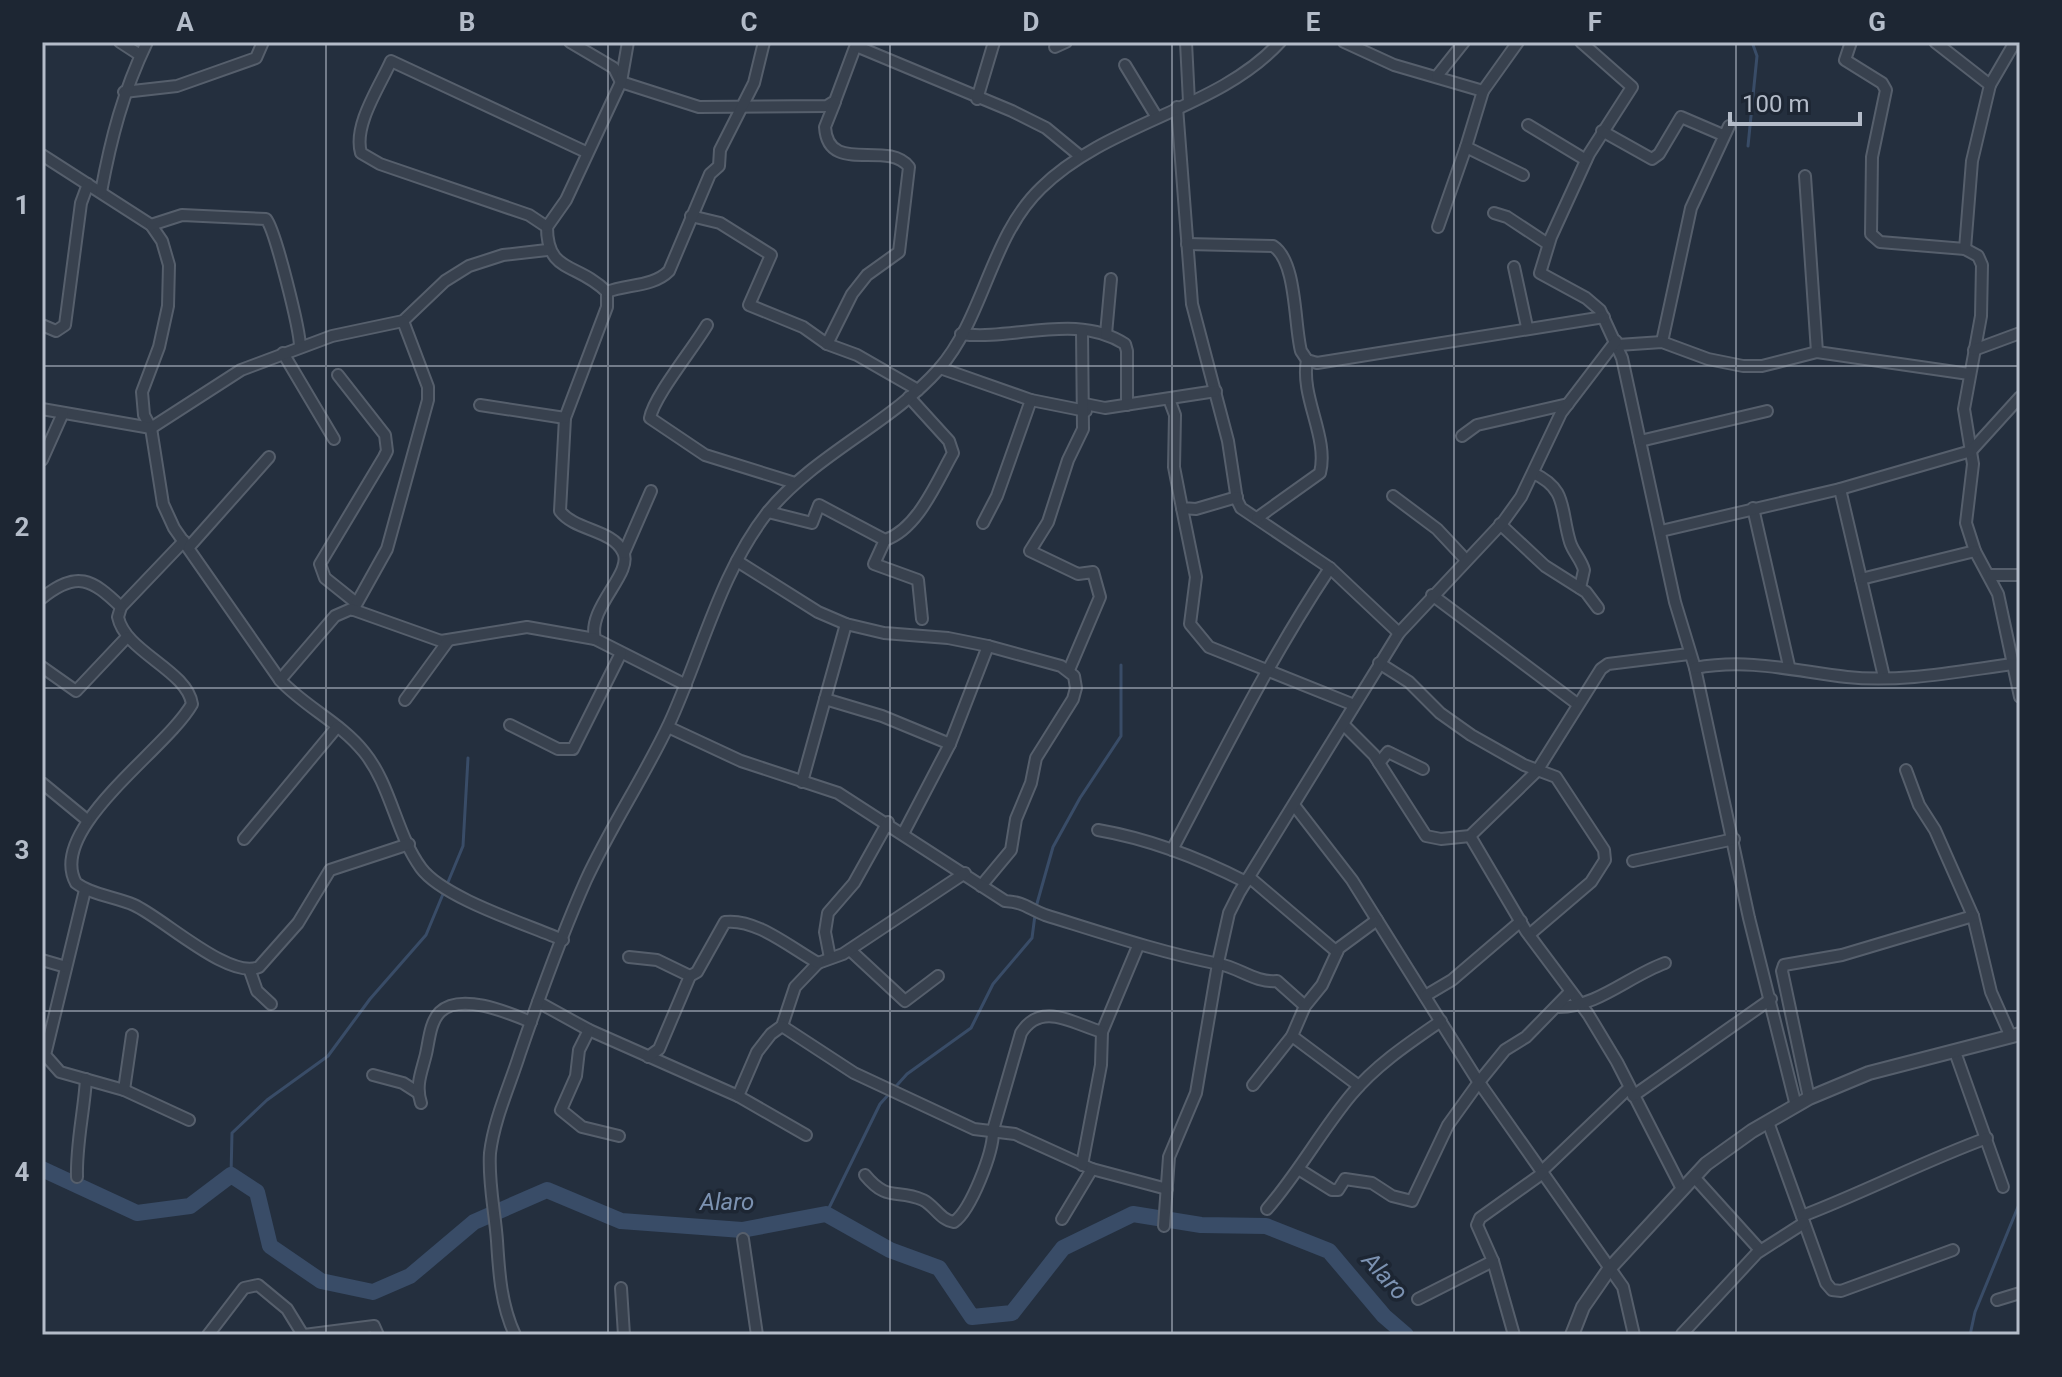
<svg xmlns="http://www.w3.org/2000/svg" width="2062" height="1377" viewBox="0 0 2062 1377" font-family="Roboto,sans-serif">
  <rect width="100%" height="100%" fill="#242f3e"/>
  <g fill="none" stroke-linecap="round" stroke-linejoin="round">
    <g stroke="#394c67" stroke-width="3">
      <path d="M1748,146L1757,56L1752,42"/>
      <path d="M1036,907L1053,847L1080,798L1121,736V665"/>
      <path d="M231,1175L232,1133L267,1100L328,1056L370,999L426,935L463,846L468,758"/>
      <path d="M826,1214L880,1104L907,1074L971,1028L993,984L1032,938L1035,915"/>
      <path d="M1970,1335L1975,1312L2020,1202"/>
    </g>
    <path stroke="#394c67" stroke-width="16" d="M42,1169L137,1213L190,1206L231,1175L257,1192L270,1246L321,1281L373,1292L410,1276L474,1222L547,1190L621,1221L742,1230L826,1214L890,1250L939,1268L972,1317L1012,1313L1063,1248L1133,1214L1201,1225L1266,1226L1329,1251L1384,1316L1406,1335"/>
    <g stroke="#565f6c" stroke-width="14">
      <g id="minor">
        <path d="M120,42L140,55"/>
        <path d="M570,42L614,68L621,82L699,107L827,106L835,101L857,42"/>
        <path d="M1186,42L1189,102"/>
        <path d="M1344,42L1394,65L1483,91L1518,42"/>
        <path d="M1581,42L1632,87L1589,154L1551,237L1540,273L1586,298L1600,310L1622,358L1675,602L1695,668L1749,918L1796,1106"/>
        <path d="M1851,42L1845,60L1882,83L1886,90L1872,157L1871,234L1880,242L1965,249L1978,256L1982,265L1981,316L1964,409L1973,464L1966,523L1975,551L1998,594L2020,697"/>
        <path d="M1935,42L1990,85L1972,161L1965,249"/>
        <path d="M856,46L1012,111L1046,128L1080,156"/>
        <path d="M1055,47L1066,42"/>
        <path d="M1125,65L1156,116"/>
        <path d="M1437,76L1464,42"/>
        <path d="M1990,85L2015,42"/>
        <path d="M1483,91L1466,147L1523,175"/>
        <path d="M124,92L177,86L256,58L263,42"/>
        <path d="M977,99L994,42"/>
        <path d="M1177,107L1192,304L1228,441L1237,500L1241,508L1330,568L1399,633"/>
        <path d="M1528,125L1586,160"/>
        <path d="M1602,131L1652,159L1659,154L1681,117L1723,135"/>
        <path d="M586,152L391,61C380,86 353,125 361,153L380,164L529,215L547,227C547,274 577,262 607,292V307L565,418L560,511C575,531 612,529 623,552C634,573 587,607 595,639L686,685"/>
        <path d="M42,155L151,225L162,241L169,265L168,306L159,347L142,392L144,415L151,428L163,504L174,528L280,680C305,707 341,723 364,752C391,785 396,834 421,868C443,898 526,924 563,940"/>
        <path d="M1805,176L1817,352"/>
        <path d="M101,192C111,138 123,92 147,42"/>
        <path d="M1494,213L1507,217L1548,244"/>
        <path d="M691,216L720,223L771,255L749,305L803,327L827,344L857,355L918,390"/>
        <path d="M151,225L182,215L266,219C275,229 300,330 300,347"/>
        <path d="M547,227L566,200L621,82L628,42"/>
        <path d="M1438,227L1466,147"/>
        <path d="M1187,244L1273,246C1297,261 1294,324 1301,351L1307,360L1317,363L1604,317"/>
        <path d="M1514,267L1527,327"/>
        <path d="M607,292C627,284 653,287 669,271L710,174L719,166L720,150L754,83L764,42"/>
        <path d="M42,325L56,331L65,325L81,203L88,184"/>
        <path d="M707,325C693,349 654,396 650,418L705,455L795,483"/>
        <path d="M961,334C1014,341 1076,312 1125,344L1127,351V405"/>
        <path d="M1106,334L1111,279"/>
        <path d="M1662,342L1691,208L1729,126"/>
        <path d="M827,344L852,294L867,275L899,252L909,167C887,139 828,176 825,127L835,102"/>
        <path d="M1618,345L1662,342L1708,359L1743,366H1762L1817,352L1969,374"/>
        <path d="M1974,350L2020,333"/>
        <path d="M283,353L334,439"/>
        <path d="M940,368L1031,400L1086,411"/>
        <path d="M338,375L385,435L387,451L384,457L320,564L325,578L355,602"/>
        <path d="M1169,399L1175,415L1174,467L1182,508L1196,509L1237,497"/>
        <path d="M1085,404L1105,408L1216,391"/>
        <path d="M480,405L565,418"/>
        <path d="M42,409L151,428L241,370L332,336L403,321L445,281L469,266L503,255L547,250"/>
        <path d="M1462,436L1477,425L1568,404"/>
        <path d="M1640,441L1767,411"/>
        <path d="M42,460L63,413"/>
        <path d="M1533,473C1568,489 1560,509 1570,542C1573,552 1581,559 1584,570L1580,588"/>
        <path d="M1840,489L1884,677"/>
        <path d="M1393,496L1437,529L1466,560"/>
        <path d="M1182,508L1196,577L1190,624L1209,647L1354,705"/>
        <path d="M1753,508L1789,666"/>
        <path d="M768,512L812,523L819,505L885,540C918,529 937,481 953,453L949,441L909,397"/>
        <path d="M1257,518L1320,473C1329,437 1300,397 1307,360"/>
        <path d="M983,523L997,496L1031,400"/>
        <path d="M1500,524L1545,566L1586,592L1598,608"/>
        <path d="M1661,531L1840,489L1971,451L2020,397"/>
        <path d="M885,540L874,564L918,580L922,619"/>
        <path d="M184,541L121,607L118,617C125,652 187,670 192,704C167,749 46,829 76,883C92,895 116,897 134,905C163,918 229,980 259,967L298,923L330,870L409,844"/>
        <path d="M189,547L269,457"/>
        <path d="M624,553L651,491"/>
        <path d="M737,561L818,612L846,624L884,633L948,638L988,646L1061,666L1074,676L1076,688L1073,699L1036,758L1031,783L1016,819L1011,850L981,886"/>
        <path d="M1991,575H2020"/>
        <path d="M1861,579L1975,551"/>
        <path d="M1432,595L1576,703"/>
        <path d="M42,598C77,570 92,579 121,607"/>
        <path d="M353,610L387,549L428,400V387L403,321"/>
        <path d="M1379,663L1409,682L1440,713L1471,735L1524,765L1556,777L1604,850L1605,860L1591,882L1530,934"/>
        <path d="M42,667L76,691L127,637"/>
        <path d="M1695,668C1749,658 1795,671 1847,677C1901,683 1960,671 2013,664"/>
        <path d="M1069,670L1100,597L1093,572L1078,574L1030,551L1048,522L1068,460L1083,429L1082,331"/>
        <path d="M280,680L335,616L351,609L441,641L527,627L595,639"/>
        <path d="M825,699L882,716L950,744"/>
        <path d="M405,700L448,641"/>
        <path d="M510,725L558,749H573L621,653"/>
        <path d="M1344,725L1374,755L1426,836L1441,839L1470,836L1537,771L1601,669L1608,664L1689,654"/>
        <path d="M668,727L741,761L838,793L1005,901C1024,902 1029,909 1045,915C1103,933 1159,952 1219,964C1240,968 1255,983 1277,981L1305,1006"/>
        <path d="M1379,763L1388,752L1423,769"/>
        <path d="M1906,770L1919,805L1935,830L1973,916L1991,992L2011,1037"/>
        <path d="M802,782L846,624"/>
        <path d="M42,783L87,820"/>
        <path d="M1294,805L1352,880L1476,1078L1623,1287L1634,1335"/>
        <path d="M1098,830C1150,839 1199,858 1246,882"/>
        <path d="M904,832L950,744L988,646"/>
        <path d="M1470,836L1526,931L1588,1014L1617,1062L1682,1189"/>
        <path d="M244,839L337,727"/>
        <path d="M1172,850C1222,755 1270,658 1330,568"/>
        <path d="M1633,861L1734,839"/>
        <path d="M1249,877L1337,952"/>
        <path d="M85,890L45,1055L60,1072L124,1090L189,1120"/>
        <path d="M850,950L905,1001L938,976"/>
        <path d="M629,957L657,960L690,976"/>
        <path d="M830,958L825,932L828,913L854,883L888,822"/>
        <path d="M42,960L66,967"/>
        <path d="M250,971L257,991L271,1004"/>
        <path d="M1425,996L1452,980L1521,921"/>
        <path d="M538,1002L589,1030L738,1096L757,1052L771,1034L782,1026L795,987L818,963L843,954L965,873"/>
        <path d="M1559,1007C1597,1007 1629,976 1665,963"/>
        <path d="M782,1026L854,1073L974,1129L1015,1134L1092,1169L1167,1189"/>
        <path d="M589,1030L579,1050L576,1076L561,1110L582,1127L619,1136"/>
        <path d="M1955,1052L2003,1187"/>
        <path d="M648,1057L659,1049L690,976L697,972L725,922C756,918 791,948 818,963"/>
        <path d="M373,1075L403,1083L417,1092"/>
        <path d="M1253,1085L1292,1036"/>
        <path d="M1359,1086L1292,1036L1305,1006L1322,985L1339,948L1377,920"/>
        <path d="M124,1090L132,1035"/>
        <path d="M738,1096L806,1135"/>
        <path d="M1633,1096L1771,999"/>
        <path d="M1809,1098L1782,971L1784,965L1842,955L1973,916"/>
        <path d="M421,1103C415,1085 422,1071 426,1054C429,1041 430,1022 440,1012C461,992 509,1013 531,1022"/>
        <path d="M1768,1122L1826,1283L1832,1290L1841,1291L1953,1250"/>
        <path d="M1082,1165L1101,1065L1102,1032L1138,946"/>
        <path d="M1300,1170L1332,1190H1338L1345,1179L1372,1183L1392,1196L1412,1201L1448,1125L1479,1082L1505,1050L1526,1037L1570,992"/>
        <path d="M1542,1171L1629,1088"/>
        <path d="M865,1175C888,1203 897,1188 923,1200C935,1206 940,1220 954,1222C971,1210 994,1151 993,1130L1021,1033C1041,1001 1072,1023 1102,1032"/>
        <path d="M77,1177C76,1144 84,1112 86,1079"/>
        <path d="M1694,1177L1760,1250"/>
        <path d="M1267,1209C1299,1172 1321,1131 1351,1095C1376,1065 1409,1043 1441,1021"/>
        <path d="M1802,1216C1865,1192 1924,1161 1987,1138"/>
        <path d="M1062,1219L1092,1169"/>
        <path d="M1164,1226L1169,1157L1196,1093L1219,958L1229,913L1239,893L1399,633L1503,522L1521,497L1561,413L1616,341"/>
        <path d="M743,1239L757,1335"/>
        <path d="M621,1288L624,1335"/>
        <path d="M1418,1299L1493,1261"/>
        <path d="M1997,1300L2020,1293"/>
        <path d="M1682,1334L1757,1253L1804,1223"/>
        <path d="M208,1335L244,1288L258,1285L287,1309L303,1335"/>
        <path d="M304,1335L374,1326L378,1335"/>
        <path d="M515,1335C501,1305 499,1273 497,1241C495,1212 488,1182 490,1153C494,1119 510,1085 520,1053C540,995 561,936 586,880C611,826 644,777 669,724C701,655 720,573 767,513C815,454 889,425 939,369C985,316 990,237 1041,188C1108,122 1218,110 1280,42"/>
        <path d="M1514,1335L1493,1261L1477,1225L1480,1218L1543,1173"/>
      </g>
    </g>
    <g stroke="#565f6c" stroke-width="16">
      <path id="tertiary" d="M1572,1335L1583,1307L1610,1268L1706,1164L1752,1131L1809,1098L1869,1073L2020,1034"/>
    </g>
    <use href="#minor" stroke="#38414e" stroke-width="10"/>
    <use href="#tertiary" stroke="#38414e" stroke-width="12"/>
  </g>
  <path fill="none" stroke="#b4bcc9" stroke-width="2" stroke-opacity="0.55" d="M326,42V1335M608,42V1335M890,42V1335M1172,42V1335M1454,42V1335M1736,42V1335M42,366H2020M42,688H2020M42,1011H2020"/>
  <g text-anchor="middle" stroke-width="7" stroke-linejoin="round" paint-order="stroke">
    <g font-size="24" font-style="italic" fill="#7c92b1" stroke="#1d2633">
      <text x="727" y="1210">Alaro</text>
      <text transform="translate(1385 1276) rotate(48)" y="8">Alaro</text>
    </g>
  </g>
  <rect width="2062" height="1377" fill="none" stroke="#1d2633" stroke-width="88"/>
  <path d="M1730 112v12h130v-12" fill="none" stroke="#b4bcc9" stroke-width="4"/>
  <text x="1742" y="112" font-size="24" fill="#b4bcc9" stroke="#1d2633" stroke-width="6" paint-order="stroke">100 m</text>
  <rect x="44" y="44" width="1974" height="1289" fill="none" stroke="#b4bcc9" stroke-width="3"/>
  <g font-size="26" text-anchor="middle" font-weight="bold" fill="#b4bcc9">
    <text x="185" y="31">A</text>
    <text x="467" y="31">B</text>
    <text x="749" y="31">C</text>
    <text x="1031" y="31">D</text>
    <text x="1313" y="31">E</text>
    <text x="1595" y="31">F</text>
    <text x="1877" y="31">G</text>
    <text x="22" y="214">1</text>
    <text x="22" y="536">2</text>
    <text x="22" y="859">3</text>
    <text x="22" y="1181">4</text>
  </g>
</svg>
